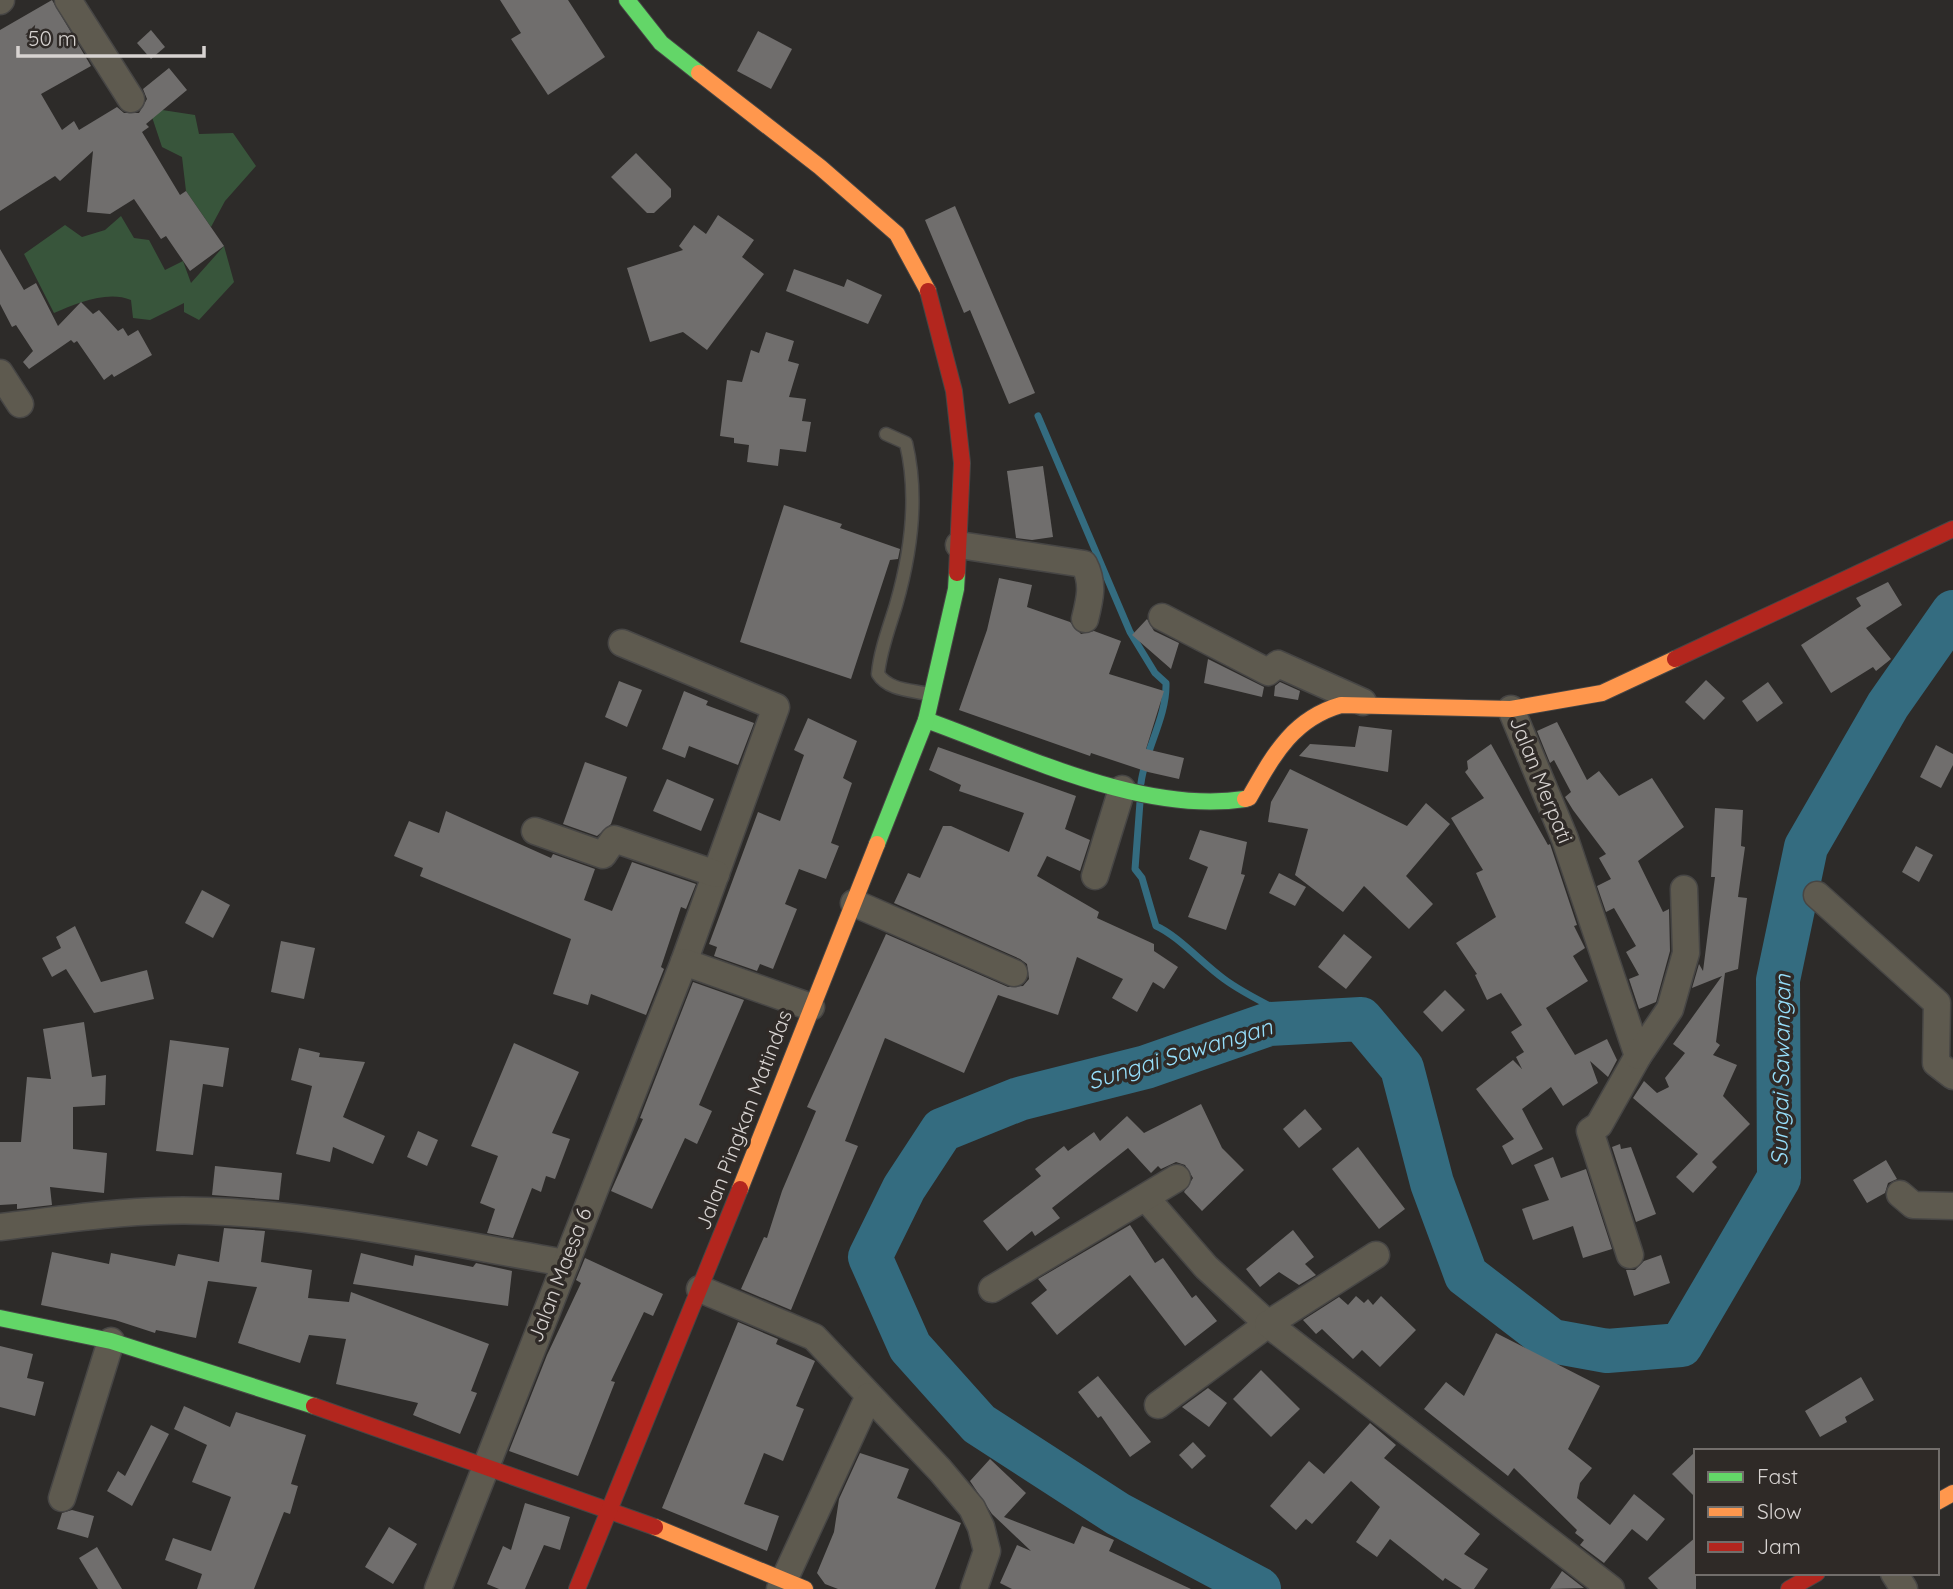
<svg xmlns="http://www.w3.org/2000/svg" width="1953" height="1589" viewBox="0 0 1953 1589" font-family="Quicksand,sans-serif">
  <rect width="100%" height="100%" fill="#2d2b29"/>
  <g fill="#38553b">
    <path d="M149,108L195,115L199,134L233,133L256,166L225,201L211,227L186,191L182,157L162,147Z"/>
    <path d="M121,216L134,238L149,240L165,270L183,261L191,283L224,246L234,282L199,320L184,312V303L150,320L133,318L131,300C108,290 77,303 54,313L24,254L65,225L82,237L105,230Z"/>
  </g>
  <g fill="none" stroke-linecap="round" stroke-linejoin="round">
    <g stroke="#346c80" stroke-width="7">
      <path d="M1038,416L1130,632L1155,673L1166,683C1167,717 1145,750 1141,783"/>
      <path d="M1140,802L1135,869L1142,878L1156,926C1177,935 1203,964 1224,979C1247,996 1275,1008 1301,1022"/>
    </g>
    <path stroke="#346c80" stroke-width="44" d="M1259,1589L1118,1514L979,1424L910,1347L870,1257L904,1188L942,1130L1019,1099L1146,1067L1269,1024L1361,1019L1402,1068L1432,1183L1466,1275L1552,1341L1607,1351L1681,1345L1779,1178L1778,980L1806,847L1888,705L1953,612"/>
  </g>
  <g fill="#706e6d">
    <path d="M52,0L91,66L41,94L62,130L74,121L79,130L117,107L124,113H139L147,99L143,89L169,68L187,90L146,124L149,127L142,132L180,195L186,191L224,246L190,271L166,236L161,239L134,199L110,214L87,212L93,151L60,181L55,176L0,211V30Z"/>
    <path d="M500,0H568L605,57L548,95L511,39L521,33Z"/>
    <path d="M151,30L165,47L151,59L137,43Z"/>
    <path d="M758,31L792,49L771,89L737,71Z"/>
    <path d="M636,153L671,189V197L654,213H647L611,177Z"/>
    <path d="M955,206L1035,393L1009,404L970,310L964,313L925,220Z"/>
    <path d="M718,215L754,240L742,257L764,274L707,350L683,332L650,342L627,268L683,250L679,246L694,225L706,234Z"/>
    <path d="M0,249L24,290L36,283L58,326L81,302L93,314L99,310L118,331L123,328L128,336L138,330L152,355L114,377L112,374L104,380L77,341L74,343L71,340L29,369L23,362L33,351L16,325L12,327L0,304Z"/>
    <path d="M794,269L844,287L847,279L882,295L868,324L786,291Z"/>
    <path d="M766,332L794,341L788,361L799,364L789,397L806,399L802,421L811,422L806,452L780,449L778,466L747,462L749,445L734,443V438L720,436L727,380L742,382L751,350L759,353Z"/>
    <path d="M1043,466L1053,537L1032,540L1016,538L1007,471Z"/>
    <path d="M784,505L842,524L840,528L900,549L898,559L890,560L851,679L740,642Z"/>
    <path d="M999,578L1032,585L1027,607L1070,622L1081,634L1094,631L1121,641L1109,674L1164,691L1146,749L1184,758L1179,779L1148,772L1091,753L1090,756L959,710L987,630Z"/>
    <path d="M1888,582L1902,605L1866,628L1891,659L1876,671L1873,667L1831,693L1801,645L1861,606L1856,598Z"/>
    <path d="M1147,619L1154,631L1179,643L1171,669L1132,635Z"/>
    <path d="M1208,659L1264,687L1262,697L1204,683Z"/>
    <path d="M1706,680L1725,698L1704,720L1685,702Z"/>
    <path d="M619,681L642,690L627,727L605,717Z"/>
    <path d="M1280,682L1300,691L1298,700L1274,696L1275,686Z"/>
    <path d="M1768,682L1783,703L1757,722L1742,701Z"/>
    <path d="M684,691L708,701L706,705L754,723L738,765L689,746L685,758L662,749Z"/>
    <path d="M808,718L857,741L843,778L852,783L831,843L839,846L826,879L799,869L785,904L797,909L773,969L760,964L757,971L714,956L717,947L709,944L758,812L780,821L804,755L794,750Z"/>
    <path d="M1557,722L1587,780L1599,771L1619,796L1652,778L1684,827L1638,861L1663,912L1669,909L1670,951L1656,1002L1639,1009L1629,979L1639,975L1626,952L1636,946L1614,908L1606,912L1597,886L1611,879L1599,858L1606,854L1573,810L1565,797L1571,792L1554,760L1550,763L1537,731Z"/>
    <path d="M1359,726L1392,730L1388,772L1299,756L1310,744L1355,747Z"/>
    <path d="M1491,744L1548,845L1550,844L1577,925L1574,926L1585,948L1573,956L1588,981L1546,1008L1575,1055L1607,1039L1617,1060L1608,1077L1590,1061L1598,1083L1563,1106L1551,1087L1522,1109L1543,1149L1512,1165L1502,1146L1514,1139L1476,1089L1513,1060L1522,1069L1516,1057L1524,1052L1511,1032L1522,1025L1501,993L1487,1000L1475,975L1477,974L1456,943L1496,917L1476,873L1483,870L1451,818L1484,798L1465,772L1468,769L1467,761Z"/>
    <path d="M1936,745L1953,754V765L1941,788L1920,777Z"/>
    <path d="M938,747L1076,796L1065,829L1090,840L1080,871L1047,856L1037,876L1099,912L1097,918L1154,944V951L1178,967L1164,989L1153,982L1137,1012L1112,998L1123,979L1077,957L1058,1015L998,995L964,1073L885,1038L845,1141L858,1146L791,1310L741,1289L764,1237L767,1238L782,1191L816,1111L807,1107L886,934L1008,987L1023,986L1029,979L1027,964L1020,959L894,903L908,873L920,878L943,826H951L1009,852L1024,813L959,791L961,785L929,770Z"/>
    <path d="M585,762L627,777L611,824L597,836L563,824Z"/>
    <path d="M1290,769L1407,826L1426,803L1450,824L1406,876L1433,904L1409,929L1364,886L1343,912L1295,875L1308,829L1268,822L1271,802Z"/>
    <path d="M667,779L714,799L701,831L653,811Z"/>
    <path d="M1715,808L1743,810L1741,846L1745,847L1738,897L1747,898L1738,969L1725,973L1716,1042L1720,1045L1713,1055L1737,1065L1723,1096L1750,1124L1712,1162L1717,1167L1693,1193L1676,1177L1698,1154L1633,1098L1644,1081L1657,1093L1669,1087L1665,1078L1685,1053L1673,1044L1722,976L1692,988L1699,964L1703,971L1715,877H1711Z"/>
    <path d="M446,811L551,858L553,854L595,869L584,900L612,911L632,862L696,884L686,909L681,907L661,967L664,969L646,1015L591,994L588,1005L553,994L571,939L420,876L423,868L394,856L409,821L439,833Z"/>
    <path d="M1200,830L1247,842L1241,874L1245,875L1226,930L1188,917L1208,867L1189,859Z"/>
    <path d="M1916,846L1933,855L1919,882L1902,872Z"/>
    <path d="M1279,873L1306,887L1295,906L1269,893Z"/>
    <path d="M202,890L230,905L213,938L185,923Z"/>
    <path d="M75,926L101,982L147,970L154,999L94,1013L66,969L52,977L42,958L61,948L56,937Z"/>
    <path d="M1344,934L1372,957L1346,989L1318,967Z"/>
    <path d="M281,941L315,948L304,999L271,992Z"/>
    <path d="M693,982L744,1000L699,1105L712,1111L697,1144L685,1138L652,1209L611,1191L643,1119L640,1118Z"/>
    <path d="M1445,990L1465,1010L1442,1032L1423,1012Z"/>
    <path d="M84,1022L92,1077L106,1075L105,1105L73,1107V1149L107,1153L104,1193L50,1187L52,1205L17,1209V1204L0,1205V1142H21L27,1077L51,1079L43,1029Z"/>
    <path d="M170,1040L229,1048L223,1087L203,1084L193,1155L156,1151Z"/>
    <path d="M514,1043L579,1072L552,1133L570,1139L555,1179L546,1176L541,1192L532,1188L513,1238L487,1233L495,1209L480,1203L498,1156L471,1146Z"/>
    <path d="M299,1048L320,1053L319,1057L365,1062L343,1117L385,1136L373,1164L333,1147L330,1162L296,1154L312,1086L291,1080Z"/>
    <path d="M1201,1104L1222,1148L1244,1170L1202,1211L1184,1192L1193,1178L1185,1165L1176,1162L1161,1169L1158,1166L1151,1173L1128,1148L1052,1208L1060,1218L1035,1236L1032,1231L1007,1251L983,1221L1041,1176L1035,1169L1064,1146L1068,1151L1094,1132L1100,1141L1127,1116L1144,1133Z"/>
    <path d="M1305,1109L1322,1129L1299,1148L1283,1129Z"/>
    <path d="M418,1131L438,1140L427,1166L407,1157Z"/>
    <path d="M1620,1144L1621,1149L1631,1147L1656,1214L1636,1222L1612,1147Z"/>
    <path d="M1358,1147L1405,1209L1379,1229L1332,1169Z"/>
    <path d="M1553,1157L1561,1178L1586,1169L1612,1249L1583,1258L1573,1226L1533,1240L1522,1209L1549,1200L1534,1165Z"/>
    <path d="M1886,1160L1897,1179L1888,1183L1885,1193L1867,1203L1853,1180Z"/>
    <path d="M215,1166L282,1173L279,1200L212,1195Z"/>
    <path d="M1130,1225L1155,1263L1163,1258L1192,1298L1196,1295L1217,1321L1185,1346L1130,1275L1057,1335L1031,1303L1047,1290L1038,1279Z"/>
    <path d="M224,1228L265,1231L261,1262L312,1270L308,1298L349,1302L351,1292L489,1344L471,1391L477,1393L460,1434L413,1415L418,1403L336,1384L346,1339L309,1335L300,1363L238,1343L257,1287L208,1281L196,1338L156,1330L155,1333L115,1320L41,1305L52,1252L109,1264L111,1253L175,1266L178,1254L219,1262Z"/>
    <path d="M1293,1230L1314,1257L1305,1264L1316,1275L1299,1285L1279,1272L1260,1287L1246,1269Z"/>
    <path d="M361,1253L413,1266L415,1255L473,1267L476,1263L512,1271L508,1306L353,1284Z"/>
    <path d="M1661,1255L1670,1283L1634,1296L1626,1270H1635L1644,1261Z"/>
    <path d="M585,1258L663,1294L653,1316L644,1312L611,1381L615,1382L578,1476L509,1451L547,1355L581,1283L576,1280Z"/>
    <path d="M1356,1296L1364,1303L1368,1299L1373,1305L1381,1296L1416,1330L1380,1367L1362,1350L1353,1359L1322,1329L1316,1334L1303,1320L1339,1297L1348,1305Z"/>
    <path d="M738,1322L778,1339L776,1344L815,1361L796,1406L804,1409L783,1461L764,1453L744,1504L779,1516L767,1551L662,1508Z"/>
    <path d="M1496,1333L1600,1386L1568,1449L1592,1468L1580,1483L1577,1498L1610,1525L1634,1494L1665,1519L1647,1541L1632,1529L1604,1563L1580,1545L1584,1540L1575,1533L1577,1530L1514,1468L1508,1476L1424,1409L1446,1382L1464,1396Z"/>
    <path d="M0,1346L33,1354L27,1378L44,1382L35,1416L0,1407Z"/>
    <path d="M1261,1370L1300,1409L1271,1437L1233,1399Z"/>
    <path d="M1098,1376L1151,1442L1130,1457L1101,1416L1098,1418L1078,1392Z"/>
    <path d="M1861,1377L1874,1400L1845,1417L1847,1422L1820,1437L1805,1411Z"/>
    <path d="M1208,1388L1227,1403L1209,1427L1182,1407Z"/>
    <path d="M184,1406L230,1427L236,1412L306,1435L291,1484L298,1486L290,1514L284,1512L254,1589H197L202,1574L165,1560L173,1538L211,1551L231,1497L192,1482L207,1445L174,1429Z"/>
    <path d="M1370,1423L1396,1445L1384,1458L1480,1534L1464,1554L1488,1569L1474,1589H1462L1445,1578L1443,1581L1390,1539L1377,1557L1356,1542L1380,1507L1351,1481L1312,1524L1306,1519L1296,1530L1270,1506L1309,1461L1324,1474Z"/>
    <path d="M151,1425L169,1434L132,1506L107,1491L118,1471L125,1476Z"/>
    <path d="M1193,1442L1206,1456L1192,1469L1179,1455Z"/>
    <path d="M1696,1451V1498L1672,1474Z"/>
    <path d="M860,1453L909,1469L897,1498L961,1523L935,1589H838L825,1584L817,1573L834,1532L839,1499Z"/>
    <path d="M990,1459L1026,1493L1004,1517L1074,1544L1082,1526L1114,1540L1109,1551L1191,1589H1012L1000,1583L1017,1545L1031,1551L992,1514L970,1481Z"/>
    <path d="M525,1503L570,1517L560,1550L544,1545L525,1589H499L487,1584L503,1546L511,1550Z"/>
    <path d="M72,1510L94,1516L88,1538L57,1529L62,1513Z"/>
    <path d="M389,1527L417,1544L393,1584L365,1567Z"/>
    <path d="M1696,1537V1589H1658L1648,1578Z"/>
    <path d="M97,1547L122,1589H98L79,1558Z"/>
    <path d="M1562,1571L1584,1588L1550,1589Z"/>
  </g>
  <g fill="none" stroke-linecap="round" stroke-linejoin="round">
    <g stroke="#474645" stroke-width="15">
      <path id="lane" d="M886,434L906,443C919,497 911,553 896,605C889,628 880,651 878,674C888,690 911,690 928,694"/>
    </g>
    <g stroke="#474645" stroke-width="29">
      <g id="street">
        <path d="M68,0L131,99"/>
        <path d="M0,1L1,0"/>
        <path d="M0,373L20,404"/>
        <path d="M959,545L1084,564C1094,583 1090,599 1085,619"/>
        <path d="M1162,617L1268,672L1278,664L1363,702"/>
        <path d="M622,643L776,707L684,962"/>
        <path d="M1511,709L1565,839L1638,1056L1599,1125L1590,1131L1630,1255"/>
        <path d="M535,831L603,855L614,839L716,874"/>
        <path d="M1095,876L1122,789"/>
        <path d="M1817,895L1937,1003L1936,1063L1953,1076"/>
        <path d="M854,903L1014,973"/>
        <path d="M1638,1056L1670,1009L1686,953L1684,889"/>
        <path d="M1900,1194L1913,1205L1953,1206"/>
        <path d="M1146,1198L1206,1267L1268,1324L1158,1405"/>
        <path d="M0,1227C68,1219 138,1208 207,1211C326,1215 449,1243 566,1263"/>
        <path d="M1376,1255L1268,1324L1611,1589"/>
        <path d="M700,1289L814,1337L940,1470L972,1508L981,1527L987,1551L974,1589"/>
        <path d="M992,1289L1177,1178"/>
        <path d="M62,1498L111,1341"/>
        <path d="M1894,1573L1904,1589"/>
        <path d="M438,1589L684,962L811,1007"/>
        <path d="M780,1589L869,1396"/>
      </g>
    </g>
    <g stroke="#474645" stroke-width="18">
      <g id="fast">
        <path d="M627,0L661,43L699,73"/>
        <path d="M926,720C1021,754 1143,815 1245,799"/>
        <path d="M877,844L926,720L956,589L957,573"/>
        <path d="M0,1318L111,1341L314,1406"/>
      </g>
    </g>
    <g stroke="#474645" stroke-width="18">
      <g id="slow">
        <path d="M699,73L820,167L897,234L928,291"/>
        <path d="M1245,799L1249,798C1273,756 1292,719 1341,705L1511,709L1602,693L1675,659"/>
        <path d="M740,1189L877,844"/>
        <path d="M1937,1502L1953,1493"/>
        <path d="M655,1527L805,1589"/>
      </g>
    </g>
    <g stroke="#474645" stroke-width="18">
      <g id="jam">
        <path d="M928,291L954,391L962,463L957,573"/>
        <path d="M1675,659L1953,529"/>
        <path d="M314,1406L655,1527"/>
        <path d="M577,1589L740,1189"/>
        <path d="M1789,1589L1817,1573"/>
      </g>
    </g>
    <use href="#lane" stroke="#5e5a4f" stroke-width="12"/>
    <use href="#street" stroke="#5e5a4f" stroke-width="26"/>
    <use href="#fast" stroke="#63d668" stroke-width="16"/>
    <use href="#slow" stroke="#ff974d" stroke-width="16"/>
    <use href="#jam" stroke="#b3261e" stroke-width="16"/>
  </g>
  <g text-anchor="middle" stroke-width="7" stroke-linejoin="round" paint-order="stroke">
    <g font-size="21" fill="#d7d3d1" stroke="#2f2a27">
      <text transform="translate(1541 780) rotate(68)" y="7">Jalan Merpati</text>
      <text transform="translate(744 1120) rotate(-69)" y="7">Jalan Pingkan Matindas</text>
      <text transform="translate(560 1275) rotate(-69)" y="7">Jalan Maesa 6</text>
    </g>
    <g font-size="23" font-style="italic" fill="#96defa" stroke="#2f2a27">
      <text transform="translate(1180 1054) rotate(-17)" y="8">Sungai Sawangan</text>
      <text transform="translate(1781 1070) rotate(-89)" y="8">Sungai Sawangan</text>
    </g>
  </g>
  <rect x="1694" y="1449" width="245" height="126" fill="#2f2a27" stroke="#726e6b" stroke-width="2"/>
  <rect x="1708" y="1472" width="35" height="10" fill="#63d668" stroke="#726e6b" stroke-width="2"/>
  <text x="1757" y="1484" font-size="21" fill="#d7d3d1">Fast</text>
  <rect x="1708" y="1507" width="35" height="10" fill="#ff974d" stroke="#726e6b" stroke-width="2"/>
  <text x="1757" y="1519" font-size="21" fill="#d7d3d1">Slow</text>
  <rect x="1708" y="1542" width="35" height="10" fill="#b3261e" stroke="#726e6b" stroke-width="2"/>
  <text x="1757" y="1554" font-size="21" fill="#d7d3d1">Jam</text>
  <path d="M18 46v10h186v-10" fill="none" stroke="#d7d3d1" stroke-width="3.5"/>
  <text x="28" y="46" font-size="21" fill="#d7d3d1" stroke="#2f2a27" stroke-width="5" paint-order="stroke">50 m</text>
</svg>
